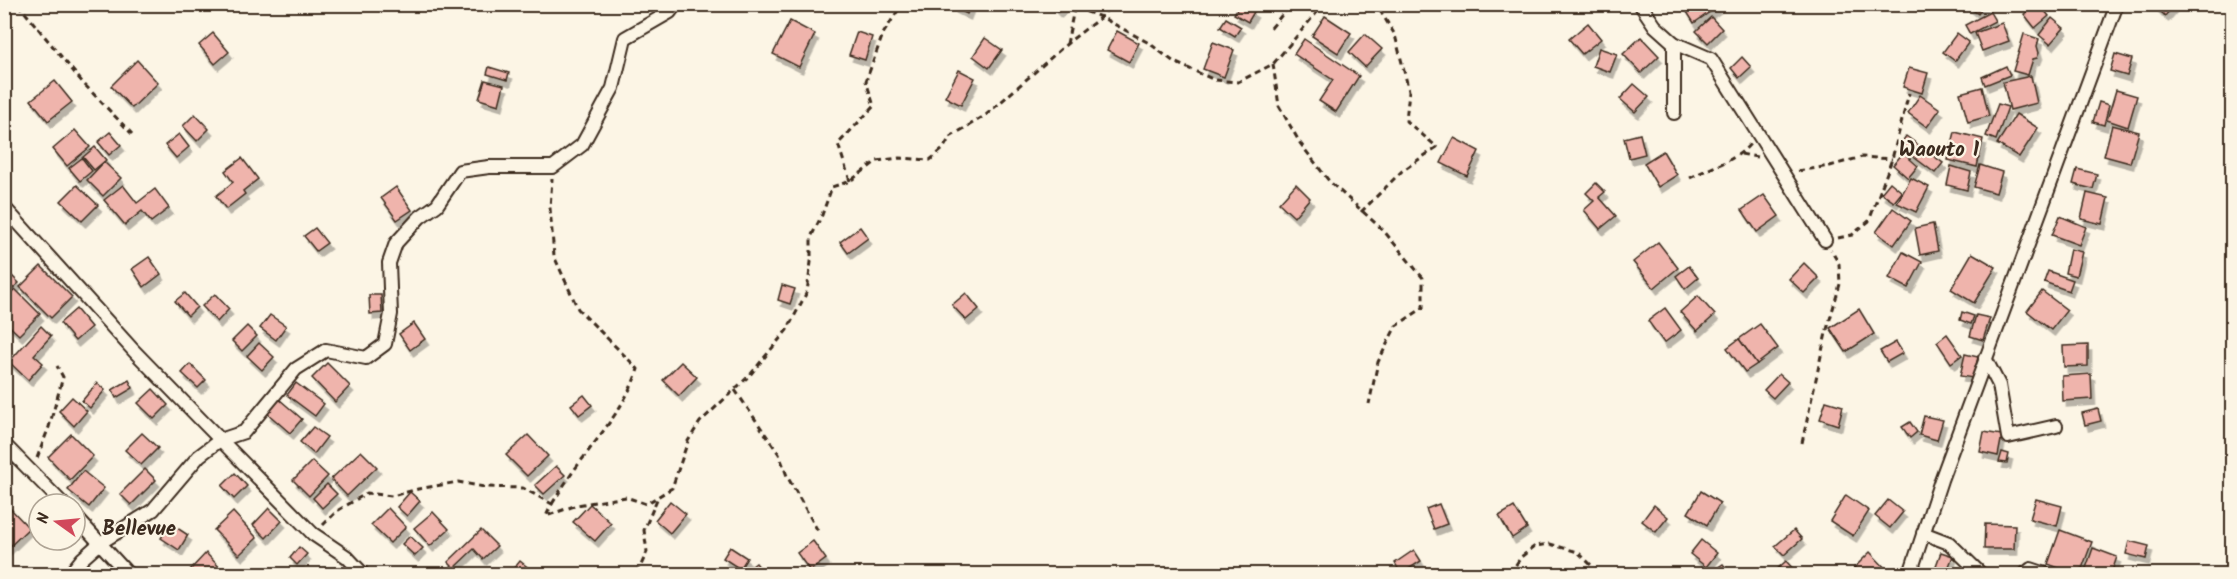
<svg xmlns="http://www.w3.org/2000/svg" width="2237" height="579" viewBox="0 0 2237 579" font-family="Kalam,sans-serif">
  <defs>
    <filter id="shadow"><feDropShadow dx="3.5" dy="6" stdDeviation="0" flood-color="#0004"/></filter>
  </defs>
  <rect width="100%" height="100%" fill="#fcf5e5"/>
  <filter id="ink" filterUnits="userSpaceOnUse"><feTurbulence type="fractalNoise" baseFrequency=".0167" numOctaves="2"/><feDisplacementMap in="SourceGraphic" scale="12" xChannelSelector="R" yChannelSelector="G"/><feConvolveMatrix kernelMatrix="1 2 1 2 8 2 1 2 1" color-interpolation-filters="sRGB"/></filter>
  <g filter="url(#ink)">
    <g fill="#efb4ac" stroke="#3b2a1e" stroke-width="1.5" filter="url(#shadow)">
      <path d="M954,4H971L967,14L953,7Z"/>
      <path d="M1050,4H1065L1058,12Z"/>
      <path d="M1240,4L1254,12L1248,22L1234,14Z"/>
      <path d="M1682,4H1715L1717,7L1694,23Z"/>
      <path d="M1965,4H1984L1978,14Z"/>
      <path d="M2036,4H2039L2049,16L2035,28L2024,14Z"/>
      <path d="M2153,4H2175L2165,16Z"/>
      <path d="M1990,12L1995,21L1970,34L1965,25Z"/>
      <path d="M1325,16L1351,33L1338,53L1312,36Z"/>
      <path d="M1711,17L1722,29L1708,43L1696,31Z"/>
      <path d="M1226,18L1241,27L1235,36L1220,27Z"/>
      <path d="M2052,18L2064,28L2050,44L2039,35Z"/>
      <path d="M790,21L815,34L799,67L773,54Z"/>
      <path d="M1588,23L1601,39L1582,54L1569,39Z"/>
      <path d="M2002,23L2009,41L1982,51L1975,33Z"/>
      <path d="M1117,31L1139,43L1129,62L1107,50Z"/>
      <path d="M857,32L872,37L865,60L849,55Z"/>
      <path d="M213,33L229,52L215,64L199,45Z"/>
      <path d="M1957,33L1969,42L1955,61L1943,52Z"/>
      <path d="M1365,34L1382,49L1365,67L1349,52Z"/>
      <path d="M2024,34L2039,39L2037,46L2039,53L2037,58L2033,59L2028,75L2013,71Z"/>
      <path d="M1641,37L1659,56L1641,73L1623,54Z"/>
      <path d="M985,38L1002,50L989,68L973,56Z"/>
      <path d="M1304,39L1359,76L1336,112L1319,101L1333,80L1294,54Z"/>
      <path d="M1213,42L1234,50L1224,77L1203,69Z"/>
      <path d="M1599,48L1617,54L1610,72L1593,66Z"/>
      <path d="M2115,54L2132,59L2127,76L2110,71Z"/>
      <path d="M1742,57L1751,67L1739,78L1731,68Z"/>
      <path d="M137,60L158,83L132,108L111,86Z"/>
      <path d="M2006,66L2010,75L1985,85L1982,77Z"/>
      <path d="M489,67L509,73L507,80L487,74Z"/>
      <path d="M1909,68L1928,73L1922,93L1903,87Z"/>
      <path d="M959,70L975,78L961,105L945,97Z"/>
      <path d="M2031,76L2037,103L2010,110L2003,82Z"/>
      <path d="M485,80L504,85L499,105L479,99Z"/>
      <path d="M55,81L72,102L48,121L31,100Z"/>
      <path d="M1634,84L1649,97L1635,112L1620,99Z"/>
      <path d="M1982,87L1989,116L1968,122L1960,93Z"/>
      <path d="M2116,90L2137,96L2128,127L2107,120Z"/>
      <path d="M1920,95L1940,109L1927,127L1908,113Z"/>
      <path d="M2099,102L2109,105L2104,125L2093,122Z"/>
      <path d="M1998,104L2008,107L1996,140L1986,136Z"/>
      <path d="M195,114L209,129L197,141L183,126Z"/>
      <path d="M2016,114L2038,128L2019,157L1997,144Z"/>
      <path d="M2112,125L2139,132L2130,163L2104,156Z"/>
      <path d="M75,130L90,147L67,166L53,149Z"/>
      <path d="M110,132L121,145L109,155L98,142Z"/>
      <path d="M1955,132L1983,139L1977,167L1948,160Z"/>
      <path d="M179,134L189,147L176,158L165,145Z"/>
      <path d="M1640,134L1645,154L1629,158L1624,138Z"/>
      <path d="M1906,136L1943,163L1935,173L1899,146Z"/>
      <path d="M1454,138L1479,151L1467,176L1441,163Z"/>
      <path d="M95,147L106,160L94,170L83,157Z"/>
      <path d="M1663,151L1677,175L1658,187L1644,163Z"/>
      <path d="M1903,153L1918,166L1908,178L1893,165Z"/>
      <path d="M82,158L92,171L80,181L69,168Z"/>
      <path d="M242,158L258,179L243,191L245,194L226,209L216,196L233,182L225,171Z"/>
      <path d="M104,162L121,178L103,196L87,180Z"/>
      <path d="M1980,165L2002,172L1996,193L1974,187Z"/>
      <path d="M1951,166L1971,172L1967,190L1947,185Z"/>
      <path d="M2077,169L2097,174L2093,189L2073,184Z"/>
      <path d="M1911,178L1929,187L1916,212L1897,203Z"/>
      <path d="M1890,182L1902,192L1894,202L1881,193Z"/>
      <path d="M1596,183L1605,192L1599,197L1616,216L1600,229L1584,210L1594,201L1586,193Z"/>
      <path d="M1296,184L1310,198L1294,217L1279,203Z"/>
      <path d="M77,185L98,205L82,221L61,201Z"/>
      <path d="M123,185L137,203L155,189L169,208L151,222L142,211L125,225L104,200Z"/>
      <path d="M396,187L412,210L397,220L381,198Z"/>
      <path d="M2087,193L2108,198L2102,224L2081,219Z"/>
      <path d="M1764,195L1779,216L1757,232L1742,210Z"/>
      <path d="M1893,208L1911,221L1894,245L1876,232Z"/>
      <path d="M2060,216L2086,227L2079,245L2052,235Z"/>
      <path d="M1933,224L1938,251L1920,255L1915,228Z"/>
      <path d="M860,227L868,238L848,253L840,242Z"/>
      <path d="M315,228L327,243L316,251L304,236Z"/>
      <path d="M1658,242L1678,268L1654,288L1633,262Z"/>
      <path d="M2070,249L2082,252L2076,276L2065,273Z"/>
      <path d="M1903,252L1922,262L1908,288L1889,278Z"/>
      <path d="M1972,253L1996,267L1974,303L1951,289Z"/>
      <path d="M149,257L161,274L144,287L132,269Z"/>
      <path d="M1804,263L1819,278L1804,293L1789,279Z"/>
      <path d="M41,266L72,297L51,318L20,287Z"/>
      <path d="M1689,266L1698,278L1685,289L1676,276Z"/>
      <path d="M4,268L19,283L4,296Z"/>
      <path d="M2048,271L2073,280L2069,291L2044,282Z"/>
      <path d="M782,285L795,289L790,304L778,300Z"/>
      <path d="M15,289L40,314L19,335L4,321V299Z"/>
      <path d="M2042,291L2067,310L2051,330L2027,311Z"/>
      <path d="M185,293L197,307L188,316L175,301Z"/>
      <path d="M966,293L979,309L966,320L952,305Z"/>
      <path d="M215,294L229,309L217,322L202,306Z"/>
      <path d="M369,295H381L382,313L370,314Z"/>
      <path d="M1698,296L1715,315L1697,331L1680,312Z"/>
      <path d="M1665,308L1681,330L1664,343L1648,321Z"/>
      <path d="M76,309L91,327L75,341L60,323Z"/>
      <path d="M1859,309L1874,334L1846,352L1830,328Z"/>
      <path d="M1962,312L1974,316L1971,324L1960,320Z"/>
      <path d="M270,315L286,326L276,340L260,328Z"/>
      <path d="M1976,315L1990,318L1983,340L1970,336Z"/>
      <path d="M414,323L425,339L410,350L399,334Z"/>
      <path d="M1760,324L1778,348L1757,364L1739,339Z"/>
      <path d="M41,326L51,336L34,355L43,363L28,380L9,362Z"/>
      <path d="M247,326L257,336L242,351L232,341Z"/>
      <path d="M1947,334L1962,355L1951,363L1937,342Z"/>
      <path d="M1739,339L1757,364L1745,372L1727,348Z"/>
      <path d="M1896,342L1903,353L1887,362L1880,351Z"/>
      <path d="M259,343L274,357L262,370L247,356Z"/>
      <path d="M2088,345V366L2064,367L2063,346Z"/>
      <path d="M1965,354L1978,357L1973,378L1960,376Z"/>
      <path d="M681,362L697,377L679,396L663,380Z"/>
      <path d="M327,363L350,386L335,402L312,378Z"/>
      <path d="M190,364L206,380L198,388L182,373Z"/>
      <path d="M1779,374L1788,382L1773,398L1764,390Z"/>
      <path d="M2091,374L2092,399L2063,401L2062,376Z"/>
      <path d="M129,380L133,388L116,398L112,390Z"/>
      <path d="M97,383L105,390L90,408L82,401Z"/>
      <path d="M296,383L324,404L315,416L287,395Z"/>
      <path d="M153,389L168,405L154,419L138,403Z"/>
      <path d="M584,395L592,405L579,415L571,405Z"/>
      <path d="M72,397L87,411L74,426L59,411Z"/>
      <path d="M279,399L302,419L290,433L267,413Z"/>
      <path d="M1826,401L1843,406L1838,425L1820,419Z"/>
      <path d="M2098,409L2101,421L2085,425L2082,413Z"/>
      <path d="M1924,416L1943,420L1937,440L1919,435Z"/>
      <path d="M1910,422L1917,432L1910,438L1902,427Z"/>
      <path d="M313,427L327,437L314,454L300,442Z"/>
      <path d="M1984,432L2002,435L1998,456L1980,452Z"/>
      <path d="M142,433L158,448L141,465L125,450Z"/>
      <path d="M71,434L93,456L70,480L48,457Z"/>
      <path d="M528,435L548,456L527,476L506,455Z"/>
      <path d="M361,451L377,467L347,496L331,479Z"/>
      <path d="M2002,452L2009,454L2007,463L1999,462Z"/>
      <path d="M312,461L328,476L309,496L293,480Z"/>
      <path d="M556,466L565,475L544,494L535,485Z"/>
      <path d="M145,469L156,480L131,505L120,494Z"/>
      <path d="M83,471L104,488L89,507L68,490Z"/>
      <path d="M235,473L247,486L234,499L222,486Z"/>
      <path d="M327,484L337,494L322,508L313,498Z"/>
      <path d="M1701,491L1720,503L1707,525L1688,513Z"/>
      <path d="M410,492L420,501L407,516L397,507Z"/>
      <path d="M1846,495L1869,511L1853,536L1830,521Z"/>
      <path d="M2036,499L2062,506L2057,526L2030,519Z"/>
      <path d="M1888,500L1903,512L1890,528L1875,516Z"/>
      <path d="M670,501L686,514L670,533L655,520Z"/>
      <path d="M590,504L611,523L595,541L573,522Z"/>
      <path d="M1439,504L1447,524L1434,529L1426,509Z"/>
      <path d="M1654,505L1668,517L1656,532L1642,521Z"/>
      <path d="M8,506L29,528L4,552V509Z"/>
      <path d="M1514,507L1527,528L1512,538L1499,516Z"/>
      <path d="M269,508L282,521L266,538L253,525Z"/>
      <path d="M388,508L406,527L390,543L371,525Z"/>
      <path d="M233,512L257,538L239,555L214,530Z"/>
      <path d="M433,512L449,529L430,546L414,528Z"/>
      <path d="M171,524L188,535L179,550L161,538Z"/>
      <path d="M1985,524L2015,525L2014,549H1984Z"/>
      <path d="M481,530L497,546L483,559L474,549L454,568L448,562Z"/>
      <path d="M1794,530L1802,539L1784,555L1775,546Z"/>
      <path d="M2060,530L2092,542L2080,574H2075L2048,564Z"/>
      <path d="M410,536L423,548L415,556L402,544Z"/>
      <path d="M1701,540L1717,553L1706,567L1690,554Z"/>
      <path d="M813,541L826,559L810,571L797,553Z"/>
      <path d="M2129,541L2149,546L2146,559L2126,554Z"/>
      <path d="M299,547L307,554L297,565L290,558Z"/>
      <path d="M730,547L747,558L740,569L723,558Z"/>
      <path d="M2093,548L2117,557L2111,574H2084Z"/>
      <path d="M1414,550L1421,561L1401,574L1395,563Z"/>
      <path d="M1870,552L1890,573L1888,574H1860L1854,568Z"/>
      <path d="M1941,552L1953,556L1946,574H1933Z"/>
      <path d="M206,553L226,574H194L190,570Z"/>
      <path d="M520,561L536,574H516L512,571Z"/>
      <path d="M1786,561L1798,574H1777L1774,572Z"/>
      <path d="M756,563L765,574H746L744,572Z"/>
      <path d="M1723,564L1731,574H1708Z"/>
      <path d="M9,568L15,574H4Z"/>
    </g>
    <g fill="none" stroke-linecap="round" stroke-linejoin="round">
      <g stroke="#3b2a1e" stroke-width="16">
        <g id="street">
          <path d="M1640,4L1655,26L1674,43L1711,59L1825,240"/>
          <path d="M1674,43V113"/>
          <path d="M4,207L134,351L204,423L313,534L347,557L363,574"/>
          <path d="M1985,358L1999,385L2008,437L2056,426"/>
          <path d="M4,444L63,504"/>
          <path d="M75,516L128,574"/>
          <path d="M1923,533L1949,543L1981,574"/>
          <path d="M70,574L82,559L100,543L153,510L199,456L220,440L244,432L296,369L326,350L366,358L385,344L391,314L389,263L396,243L420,217L437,205L460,171L489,167H553L582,145L613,88L625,38L670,12L676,4"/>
          <path d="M1910,574L1941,480L2117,4"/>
          <path d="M2025,574L2031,569L2046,574"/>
        </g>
      </g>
      <g stroke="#3b2a1e" stroke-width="3" stroke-dasharray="6 4.5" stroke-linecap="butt">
        <path d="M18,4L83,83L132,134"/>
        <path d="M1076,8L1101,17L1149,43L1174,62L1215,80L1238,82L1273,64L1324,4"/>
        <path d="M979,9L982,4"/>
        <path d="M1271,28L1291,4"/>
        <path d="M1067,44L1075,4"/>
        <path d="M1273,64L1279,106L1300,143L1329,181L1383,230L1423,278V308L1396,326L1378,362L1369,404"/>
        <path d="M1741,154L1757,157"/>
        <path d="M1798,171L1830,166L1862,157L1892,159"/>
        <path d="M1690,178C1710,167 1736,161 1750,144"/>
        <path d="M850,181L838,144L874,106L866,81L883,34L902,4"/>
        <path d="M1361,212L1402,171L1437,147L1406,121L1409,91L1395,35L1376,4"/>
        <path d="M1838,238L1852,235L1869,221L1892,159L1909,93"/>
        <path d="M735,390L779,454L787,476L818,531"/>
        <path d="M1802,443L1826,333L1840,284L1839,264L1831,250"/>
        <path d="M37,458L49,427L63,377L57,366"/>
        <path d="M552,504C562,488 572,472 584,457C605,428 627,403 638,369L578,309L554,256L550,208L552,179"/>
        <path d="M323,525L337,511L367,493L392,496L418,489L458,482L484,487L523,488L552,504L546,516L577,505L626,497L646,504L672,488L688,441L700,422L750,375L787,330L807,292L811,262V237L822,215L832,187L850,181L877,161L899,158L930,160L943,149L950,137L986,115L1070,41L1101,17L1112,4"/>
        <path d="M637,574L647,552L644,530L658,497"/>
        <path d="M1510,574L1521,557L1535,546L1550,544L1578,552L1600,574"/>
      </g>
      <use href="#street" stroke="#fcf5e5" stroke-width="12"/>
    </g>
  </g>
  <g text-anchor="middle" stroke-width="4.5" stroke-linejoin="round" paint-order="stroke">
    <g font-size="21" font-weight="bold" fill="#3b2a1e" stroke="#fcf5e5">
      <text x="1939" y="156">Waouto 1</text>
      <text x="139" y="535">Bellevue</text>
    </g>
  </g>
  <rect width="2237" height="579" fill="none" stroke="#fcf5e5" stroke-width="24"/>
  <rect x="12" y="12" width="2213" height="555" fill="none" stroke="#3b2a1e" stroke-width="2" filter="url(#ink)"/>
  <g transform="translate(57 522) rotate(285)"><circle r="28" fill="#fcf5e5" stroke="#afa495" stroke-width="1.5"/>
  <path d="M0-4.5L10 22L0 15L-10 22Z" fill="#d1495b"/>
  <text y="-9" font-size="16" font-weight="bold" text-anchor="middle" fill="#3b2a1e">N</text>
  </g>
</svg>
